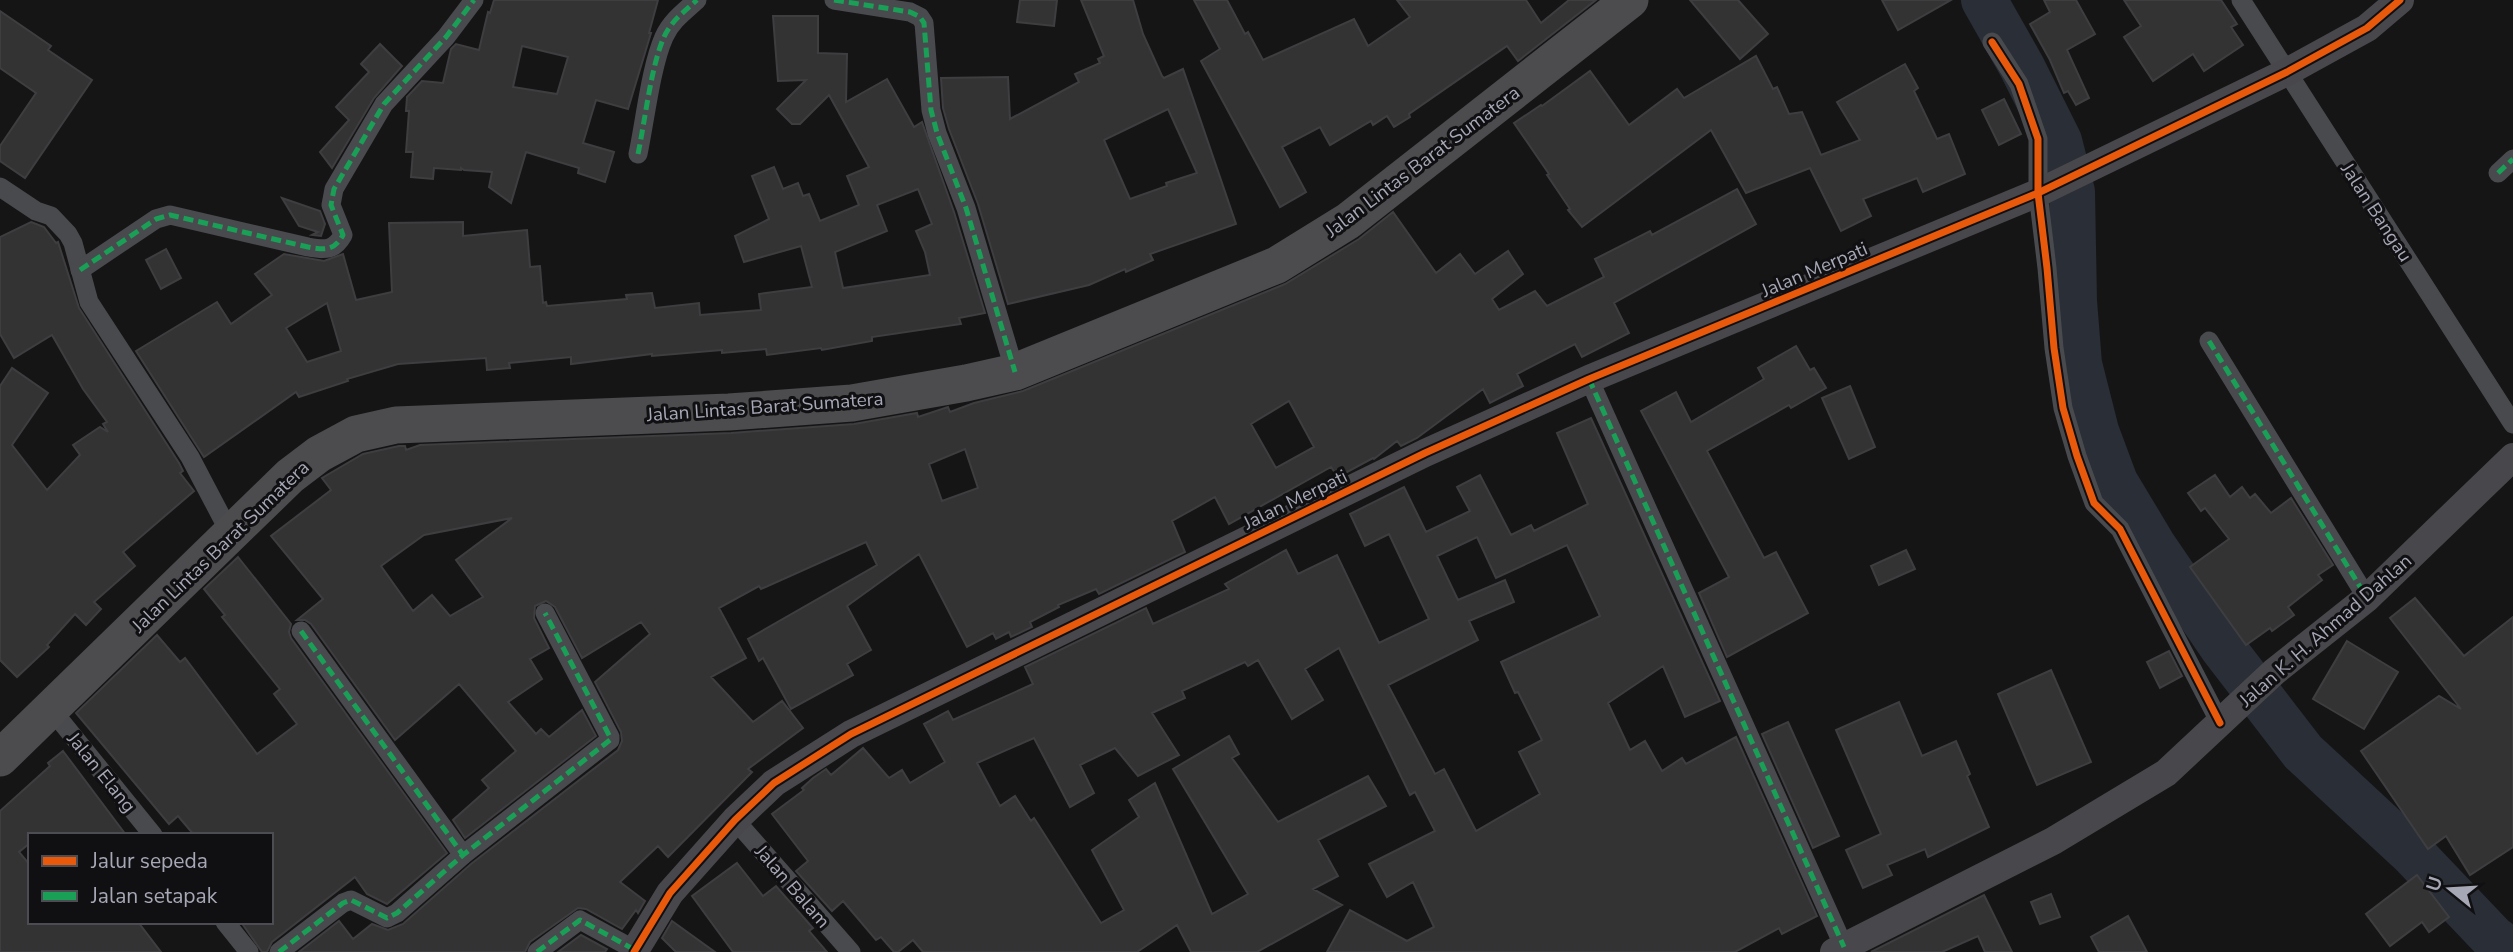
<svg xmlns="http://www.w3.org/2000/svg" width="2513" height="952" viewBox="0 0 2513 952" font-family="'Nunito Sans',sans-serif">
  <rect width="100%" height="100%" fill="#151515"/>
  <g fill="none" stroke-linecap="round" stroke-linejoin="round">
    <path stroke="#292e37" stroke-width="46" d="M1984,0L2022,67L2059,141L2072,192L2074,301L2079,364L2096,431L2115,482L2154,547L2223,648L2303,752L2413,854L2493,938L2512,952"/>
  </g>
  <g fill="#333334" stroke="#3e3e41" stroke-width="2" fill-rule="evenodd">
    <path d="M494,0H658L649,33H651L628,109L596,100L583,143L614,152L605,182L578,173L579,168L526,152L511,203L489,187L492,172L464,170L461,168V170L434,168L433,179L411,177L413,152H406L409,111H406L407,97L422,81L443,83L451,49L456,44L479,50L488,12L490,13ZM522,46L568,57L557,94L513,87Z"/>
    <path d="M1020,0H1057L1054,26L1017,22Z"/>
    <path d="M1081,0H1133L1143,34L1162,76L1164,78L1183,69L1236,224L1150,254L1153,260L1126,272L1125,269L1089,285L1008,304L978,204L949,129L943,108L941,78L1008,77L1010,119L1079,82L1075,74L1100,63L1098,59L1104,56ZM1168,109L1197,173L1166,183L1167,186L1130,199L1104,140Z"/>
    <path d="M1194,0H1227L1245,34L1248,32L1263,60L1354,19L1368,46L1410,17L1397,0H1526L1541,23L1569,0H1596L1518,61L1507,46L1409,114L1410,117L1394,127L1387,116L1373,125L1371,121L1330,145L1320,127L1282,147L1306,192L1280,207L1201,61L1220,49Z"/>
    <path d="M1690,0H1738L1768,34L1740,59Z"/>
    <path d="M1882,0H1951L1898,30Z"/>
    <path d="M2044,0H2076L2095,34L2067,50L2089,98L2076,105L2068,91L2064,93L2050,60L2030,24L2050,12Z"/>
    <path d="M2124,0H2221L2237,24L2231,27L2243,45L2204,71L2193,54L2153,81L2124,37L2141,26Z"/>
    <path d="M0,11L51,46L48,50L92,80L25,178L0,161V146L36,93L0,68Z"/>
    <path d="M773,16H818V53L847,54L846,102L887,79L914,127L922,122L954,212L985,313L959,318L961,324L872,337V341L822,350L821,348L767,355L766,349L722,353V350L652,356V354L571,364V357L509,363L510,368L487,370L486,358L398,364L347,379L348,381L299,397L296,392L204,457L136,351L217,302L231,324L272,295L255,274L284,254L324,261L343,254L356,300L392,292L389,223L463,222V236L527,230L530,267L540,266L543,303L546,302L547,306L627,299L626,295L652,293L655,308L699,303L700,315L761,310L759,294L812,287L801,246L744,262L735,236L769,219L752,176L774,167L783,189L798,183L803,196L809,194L820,221L859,205L847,176L869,167L829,95L800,124H792L777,109L806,80L778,81ZM918,189L932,224L916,231L925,252L930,275L843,288L835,252L887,231L877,205ZM327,303L341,351L307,362L286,328Z"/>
    <path d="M380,44L402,66L374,98L332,168L320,152L349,120L336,107L369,72L361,64Z"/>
    <path d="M1756,56L1773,89L1777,87L1789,114L1802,112L1821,155L1860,140L1837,102L1905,64L1918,88L1914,91L1937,139L1949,134L1965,174L1923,192L1917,178L1863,199L1871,216L1841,231L1810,168L1746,193L1711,130L1582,227L1568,210L1570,209L1547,175L1549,174L1514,123L1541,105L1542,106L1590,71L1629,125L1677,89L1684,98Z"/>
    <path d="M2004,99L2021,134L1999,145L1982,110Z"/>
    <path d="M1737,189L1756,224L1614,303L1629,333L1582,357L1575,344L1517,374L1523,386L1490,403L1483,389L1417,438L1401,446L1397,441L1374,459L1373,458L1338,477L1331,467L1229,524L1215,497L1172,521L1185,552L1099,594L1096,589L1058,605L1059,607L1030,622L1032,627L1011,637L1009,632L996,639L993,633L967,647L919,554L847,606L871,650L847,664L853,675L791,709L763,658L759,661L748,639L877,565L866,542L761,589L759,586L719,608L746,658L711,677L753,722L782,701L803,728L748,769L752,772L668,857L658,846L620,882L645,901L638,913L636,910L622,929L586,909L578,908L530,942L525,952H299L339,921L353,939L372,924L388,930L403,924L471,864L618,750L622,741L621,732L595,682L650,634L641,622L582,658L555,607L546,601L535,606L534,618L549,648L530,659L542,679L508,702L536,734L541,729L549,737L582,710L596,736L465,838L453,820L489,788L482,780L516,751L459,684L395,740L311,624L305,620H297L323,599L271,536L331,490L322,478L363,454L399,446H405L406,450L420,445L731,433L854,424L917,413L918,417L948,407L950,412L974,403L1023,391L1285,284L1359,239L1393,212L1436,273L1460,254L1475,274L1508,251L1523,274L1492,299L1499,310L1535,291L1547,306L1604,277L1595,259L1650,231L1652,235ZM1289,401L1314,447L1276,468L1251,424ZM965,449L978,488L942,501L929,464ZM512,518L456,560L483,597L450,616L432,595L413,611L381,566L424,535Z"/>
    <path d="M282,198L320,211L325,224L321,236L312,235L318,232L299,226Z"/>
    <path d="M31,222L44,227L56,243L58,242L79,308L179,463L183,471L180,473L194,491L123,552L135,566L94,602L101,609L86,625L75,614L47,645L49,647L17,677L0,660V386L12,368L48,393L12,445L47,490L80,455L73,445L100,427L108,432L103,424L107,422L83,389L52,335L14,358L0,334V237Z"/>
    <path d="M166,249L181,278L161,289L146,260Z"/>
    <path d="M1796,346L1810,370L1814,368L1826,388L1791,408L1789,405L1707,451L1764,558L1776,552L1808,613L1727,657L1699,593L1729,577L1641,411L1676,392L1691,422L1764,379L1758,368Z"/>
    <path d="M1850,386L1875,447L1849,459L1822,398Z"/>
    <path d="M1591,418L1720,701L1685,717L1663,666L1608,703L1630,750L1645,741L1662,771L1682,758L1686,764L1736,737L1817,916L1782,934L1779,928L1735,952H1327L1350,910L1407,941L1434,927L1413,882L1387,897L1369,864L1435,831L1415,792L1410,795L1339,648L1305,669L1323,700L1292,719L1258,660L1248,666L1245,662L1182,691L1185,698L1152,713L1179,755L1138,776L1115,748L1080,765L1094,793L1070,807L1034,738L977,763L1000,806L1015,796L1031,821L1034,818L1101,923L1124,910L1092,850L1139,817L1129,800L1155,783L1212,914L1248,894L1173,769L1229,736L1239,754L1232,758L1278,822L1368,776L1386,806L1318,840L1338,876L1313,889L1342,905L1257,952H1191L1177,925L1137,952H923L913,940L898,952H894L881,937L876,940L843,901L832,911L796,871L808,861L772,814L804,790L802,788L813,778L826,769L831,775L863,748L889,778L902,770L910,783L945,762L924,724L948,711L953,720L1033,684L1025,667L1146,608L1153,624L1229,589L1225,584L1286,550L1298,574L1337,555L1379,643L1429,619L1389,534L1365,546L1350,514L1404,487L1426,532L1470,511L1457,487L1480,475L1511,535L1531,525L1534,531L1588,504L1557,433ZM1477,537L1496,578L1567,545L1600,616L1501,662L1515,693L1518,692L1542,740L1519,752L1540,794L1476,831L1444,769L1435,774L1388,685L1478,640L1469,621L1514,602L1505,580L1458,600L1437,556Z"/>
    <path d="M2215,475L2230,497L2242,487L2250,498L2255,494L2271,513L2291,498L2333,565L2318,575L2322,580L2288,607L2294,615L2272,631L2270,628L2246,645L2190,567L2229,539L2205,508L2201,511L2188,493Z"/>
    <path d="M1906,550L1915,569L1879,585L1871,566Z"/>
    <path d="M238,557L291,624L289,632L291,638L447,853L387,904L367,894L355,877L272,942L267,952H262L241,922H271V835H194L178,816L169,824L76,713L157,635L180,662L185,658L257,754L297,724L274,694L280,689L222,617L225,615L204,589Z"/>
    <path d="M2415,598L2464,656L2513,617V847L2470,875L2446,836L2428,849L2361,751L2439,696L2461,709L2390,618Z"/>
    <path d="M2347,641L2398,672L2364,729L2313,699Z"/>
    <path d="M2169,651L2182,676L2160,688L2147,662Z"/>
    <path d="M2051,670L2091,762L2037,785L1998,694Z"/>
    <path d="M1899,702L1922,756L1956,741L1970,774L1967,776L1989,827L1928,857L1925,849L1887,865L1892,875L1863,888L1846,850L1881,834L1836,730Z"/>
    <path d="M1788,722L1839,836L1813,848L1762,734Z"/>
    <path d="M63,751L126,835H30V843L19,852L30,865V922H138L161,952H0V811L50,766L48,763Z"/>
    <path d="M737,863L763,896L776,886L813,928L809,931L827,952H733L692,896Z"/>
    <path d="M2417,875L2449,917L2429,932L2422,922L2390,946L2366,914Z"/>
    <path d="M2051,894L2060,917L2040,924L2031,902Z"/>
    <path d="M1984,895L2012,952H1985L1978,936L1942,952H1871Z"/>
    <path d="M2128,916L2147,952H2099L2091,937Z"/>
    <path d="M672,921L715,952H676L662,938Z"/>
    <path d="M581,935L607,949L605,952H558Z"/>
  </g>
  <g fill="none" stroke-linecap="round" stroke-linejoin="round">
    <g stroke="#494a4e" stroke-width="19">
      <path d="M834,0L910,12L920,17L924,23L931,110L937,133L966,208L1015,372"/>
      <path d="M2241,0L2513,424"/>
      <path d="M1992,42L2019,84L2038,139V193L2047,268L2054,348L2063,408L2077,456L2094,503L2120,529L2220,723"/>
      <path d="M638,154C645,121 651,66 664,37C671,21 685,11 697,0"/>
      <path d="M2498,173L2513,159"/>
      <path d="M0,187L36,211L51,216L68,234L73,243L89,302L190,457L230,533"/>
      <path d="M80,270L156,219L170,215L308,247C325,250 334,251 343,235L331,205L334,189L384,104L446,37L474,0"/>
      <path d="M2209,341L2367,598"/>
      <path d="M1589,379L1844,947"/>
      <path d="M301,631L463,855"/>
      <path d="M51,709L153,835"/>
      <path d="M735,820L851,952"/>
      <path d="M225,922L249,952"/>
      <path d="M279,952L343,903L351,900L387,918L397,913L463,855L610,740V737L545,613"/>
      <path d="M537,952L580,920L635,950"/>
    </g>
    <g stroke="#48484c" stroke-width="28">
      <path d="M634,952L670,893L735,820L774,783L851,734L1425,453L1589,379L2038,193L2287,72L2367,28L2400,0"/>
      <path d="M1834,952L2053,841L2166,773L2274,672L2367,598L2513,457"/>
    </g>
    <path stroke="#4c4c4f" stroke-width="37" d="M0,758L290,476L319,454L356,434L396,425L729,412L852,403L966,383L1015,372L1277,265L1348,221L1630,0"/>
    <g stroke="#1a9f57" stroke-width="5" stroke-dasharray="10 5" stroke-linecap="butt">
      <path d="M834,0L910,12L920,17L924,23L931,110L937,133L966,208L1015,372"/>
      <path d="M638,154C645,121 651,66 664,37C671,21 685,11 697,0"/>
      <path d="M2498,173L2513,159"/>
      <path d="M80,270L156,219L170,215L308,247C325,250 334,251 343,235L331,205L334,189L384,104L446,37L474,0"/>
      <path d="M2209,341L2367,598"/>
      <path d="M1589,379L1844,947"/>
      <path d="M301,631L463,855"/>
      <path d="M279,952L343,903L351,900L387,918L397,913L463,855L610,740V737L545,613"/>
      <path d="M537,952L580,920L635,950"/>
    </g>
    <g stroke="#100f11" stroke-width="11">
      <g id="cycleway">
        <path d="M1992,42L2019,84L2038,139V193L2047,268L2054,348L2063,408L2077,456L2094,503L2120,529L2220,723"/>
        <path d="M634,952L670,893L735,820L774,783L851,734L1425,453L1589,379L2038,193L2287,72L2367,28L2400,0"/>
      </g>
    </g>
    <use href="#cycleway" stroke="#e8590c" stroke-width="7"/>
  </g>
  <g text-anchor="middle" stroke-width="6" stroke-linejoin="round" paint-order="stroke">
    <g font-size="19" fill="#a6a8b6" stroke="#100f11">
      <text transform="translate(1422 161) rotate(-37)" y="7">Jalan Lintas Barat Sumatera</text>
      <text transform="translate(2377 212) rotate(57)" y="7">Jalan Bangau</text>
      <text transform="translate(1814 269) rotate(-23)" y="7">Jalan Merpati</text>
      <text transform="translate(765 406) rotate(-4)" y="7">Jalan Lintas Barat Sumatera</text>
      <text transform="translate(1295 499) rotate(-26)" y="7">Jalan Merpati</text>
      <text transform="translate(220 546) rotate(-44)" y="7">Jalan Lintas Barat Sumatera</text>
      <text transform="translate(2325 630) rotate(-41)" y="7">Jalan K. H. Ahmad Dahlan</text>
      <text transform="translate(102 772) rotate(51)" y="7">Jalan Elang</text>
      <text transform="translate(793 886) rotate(49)" y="7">Jalan Balam</text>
    </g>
  </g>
  <rect x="28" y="833" width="245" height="91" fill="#100f11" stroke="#4c4c53" stroke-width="2"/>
  <rect x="42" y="856" width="35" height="10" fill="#e8590c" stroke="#4c4c53" stroke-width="2"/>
  <text x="91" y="868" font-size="21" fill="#a6a8b6">Jalur sepeda</text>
  <rect x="42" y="891" width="35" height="10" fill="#1a9f57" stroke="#4c4c53" stroke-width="2"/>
  <text x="91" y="903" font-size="21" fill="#a6a8b6">Jalan setapak</text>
  <g transform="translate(2450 889) rotate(288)" stroke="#100f11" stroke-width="5" paint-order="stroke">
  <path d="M0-5L12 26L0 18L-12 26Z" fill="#a6a8b6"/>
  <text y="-10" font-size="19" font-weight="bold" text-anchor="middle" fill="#a6a8b6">U</text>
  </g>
</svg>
